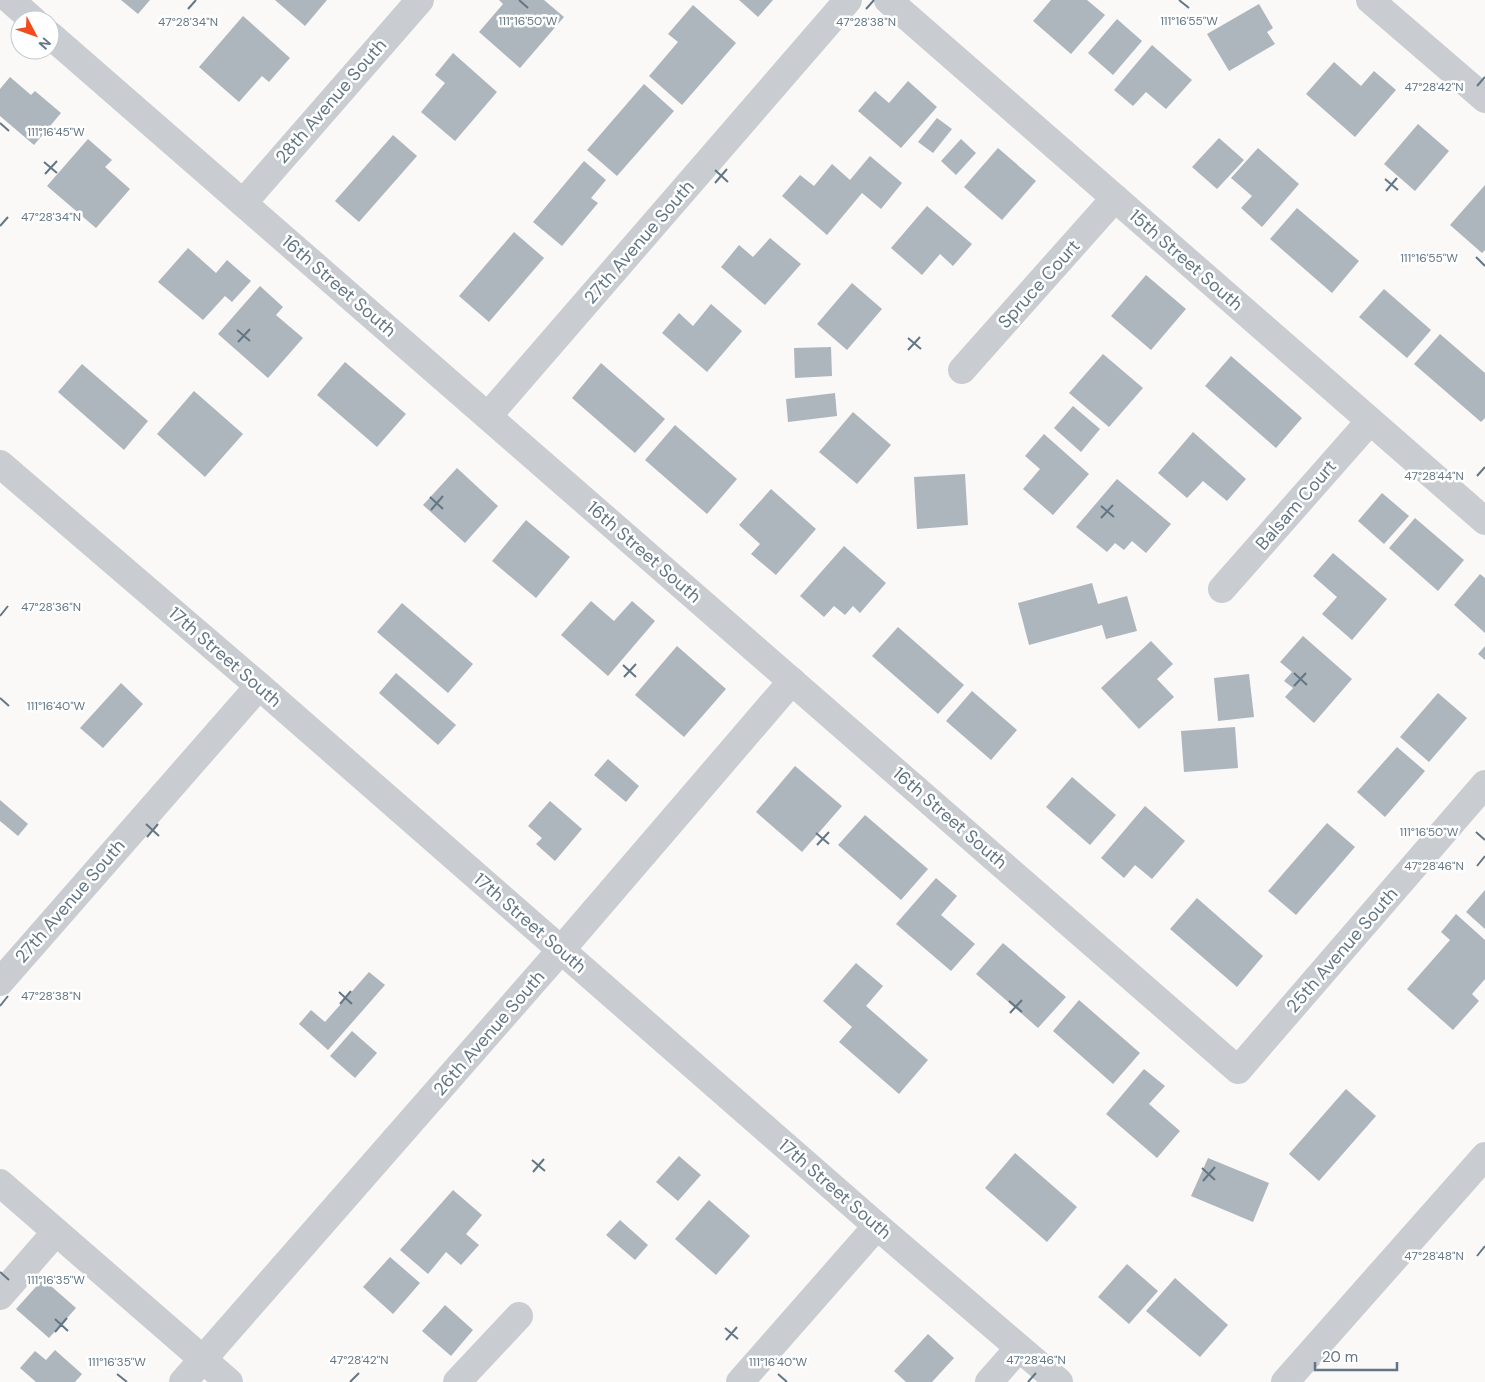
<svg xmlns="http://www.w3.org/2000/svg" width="1485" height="1382" viewBox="0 0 1485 1382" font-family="'DM Sans',sans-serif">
  <rect width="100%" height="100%" fill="#faf9f7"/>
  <g fill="#adb6bd">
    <path d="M121,0H150L138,14Z"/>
    <path d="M275,0H327L305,26Z"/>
    <path d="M499,0H544L564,17L520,68L479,32L503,4Z"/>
    <path d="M739,0H773L758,17Z"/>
    <path d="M1051,0H1087L1105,15L1071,54L1033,21Z"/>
    <path d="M1259,4L1273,28L1267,32L1275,44L1229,71L1207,34Z"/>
    <path d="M693,5L736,43L682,105L649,76L678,42L668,34Z"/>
    <path d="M243,16L290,58L269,82L262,76L239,102L199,67Z"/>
    <path d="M1117,19L1142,41L1113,75L1088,53Z"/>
    <path d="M1152,45L1192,80L1166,109L1146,92L1133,106L1114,90Z"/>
    <path d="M453,53L497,92L455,141L421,112L445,83L435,75Z"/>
    <path d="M1334,62L1361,86L1374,71L1396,90L1355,137L1306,94Z"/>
    <path d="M10,77L31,95L35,91L61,113L34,145L0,116V89Z"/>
    <path d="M908,81L937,107L901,148L858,111L875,91L889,103Z"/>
    <path d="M644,84L674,111L617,176L587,150Z"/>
    <path d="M937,118L952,129L933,153L918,142Z"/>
    <path d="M1418,124L1449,151L1415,191L1384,164Z"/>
    <path d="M393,135L417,156L359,222L335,201Z"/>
    <path d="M1219,138L1244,160L1217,189L1192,167Z"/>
    <path d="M88,139L112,160L105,167L130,189L96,228L47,186Z"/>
    <path d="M961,139L976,153L956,175L941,161Z"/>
    <path d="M998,148L1036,181L1002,220L964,187Z"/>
    <path d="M1258,148L1299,184L1262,227L1241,208L1252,196L1231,178Z"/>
    <path d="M870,156L902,183L881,209L862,193L827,235L782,196L800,175L814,186L832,164L850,180Z"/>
    <path d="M584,161L606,180L591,198L598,203L562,246L533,222Z"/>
    <path d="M1485,185V250L1482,253L1450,225Z"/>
    <path d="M927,206L972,244L953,266L940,254L922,275L891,248Z"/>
    <path d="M1297,208L1359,261L1332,293L1270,239Z"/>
    <path d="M514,232L544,258L489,322L459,296Z"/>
    <path d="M770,238L801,264L765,305L721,267L739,245L753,257Z"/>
    <path d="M188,248L216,273L227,260L251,281L232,302L225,296L203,320L158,282Z"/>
    <path d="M1146,275L1186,309L1151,350L1111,316Z"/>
    <path d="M852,283L882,309L847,350L817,324Z"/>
    <path d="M260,286L283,307L276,315L303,338L268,378L218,334Z"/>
    <path d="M1384,289L1431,330L1407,358L1359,317Z"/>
    <path d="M711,304L742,331L707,372L662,333L679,313L693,326Z"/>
    <path d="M1440,334L1485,373V418L1481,422L1414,364Z"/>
    <path d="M831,347L832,376L795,378L794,348Z"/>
    <path d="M1103,354L1143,388L1109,427L1069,393Z"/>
    <path d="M1231,356L1302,418L1276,448L1205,386Z"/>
    <path d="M345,362L406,414L377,447L317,395Z"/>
    <path d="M601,363L665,419L635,453L572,398Z"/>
    <path d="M82,364L148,421L124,450L58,392Z"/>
    <path d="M194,391L243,434L205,477L157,434Z"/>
    <path d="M835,393L837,416L788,422L786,399Z"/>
    <path d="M1073,406L1100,429L1081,452L1054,428Z"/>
    <path d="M853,412L891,445L857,484L819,452Z"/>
    <path d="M675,425L737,479L707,514L645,460Z"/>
    <path d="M1193,432L1246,479L1227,501L1203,481L1187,498L1158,473Z"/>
    <path d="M1044,434L1089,474L1053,515L1023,489L1040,469L1025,456Z"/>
    <path d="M457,468L498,506L465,543L423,505Z"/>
    <path d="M965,474L968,525L917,529L914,477Z"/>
    <path d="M1117,479L1171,524L1146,553L1132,541L1124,550L1115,543L1107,552L1076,527Z"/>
    <path d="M771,489L816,529L776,575L751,554L760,544L739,525Z"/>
    <path d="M1382,493L1409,516L1384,544L1358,521Z"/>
    <path d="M1415,518L1464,560L1438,591L1389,548Z"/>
    <path d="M526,520L570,557L536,598L492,561Z"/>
    <path d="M844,546L886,583L860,613L853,606L845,615L834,606L824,617L800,596Z"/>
    <path d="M1333,553L1387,599L1352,640L1322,614L1337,597L1313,576Z"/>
    <path d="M1480,574L1485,578V633L1454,605Z"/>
    <path d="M1092,583L1098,604L1127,596L1137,631L1106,639L1102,625L1029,645L1018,603Z"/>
    <path d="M591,601L614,621L632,601L655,621L608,676L561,635Z"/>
    <path d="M402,603L473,664L448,693L377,632Z"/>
    <path d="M898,627L964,685L938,714L872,656Z"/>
    <path d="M1303,636L1352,679L1314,723L1285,697L1293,688L1284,681L1292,672L1280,662Z"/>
    <path d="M1151,641L1173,664L1157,679L1174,697L1139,729L1101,688Z"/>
    <path d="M677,646L726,689L684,737L635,695Z"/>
    <path d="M1485,646V660L1478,654Z"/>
    <path d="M396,673L456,725L438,745L379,693Z"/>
    <path d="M1249,674L1254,717L1218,721L1214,678Z"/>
    <path d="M121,683L143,704L103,748L80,728Z"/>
    <path d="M972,691L1017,730L991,760L946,721Z"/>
    <path d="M1438,693L1467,718L1429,762L1400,737Z"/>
    <path d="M1235,727L1238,768L1184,772L1181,731Z"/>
    <path d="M1397,747L1425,771L1385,817L1357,792Z"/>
    <path d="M608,759L639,786L626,802L594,775Z"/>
    <path d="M795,766L842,806L802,852L756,812Z"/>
    <path d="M1072,777L1116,815L1090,845L1046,807Z"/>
    <path d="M0,800L28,824L18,836L0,821Z"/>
    <path d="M550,801L582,829L555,861L536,844L542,838L528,826Z"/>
    <path d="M1145,806L1185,841L1152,879L1135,865L1124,878L1101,858Z"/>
    <path d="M865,815L928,869L901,900L838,845Z"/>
    <path d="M1327,823L1355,847L1296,915L1268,891Z"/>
    <path d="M936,878L957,896L941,915L975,944L951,971L896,924Z"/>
    <path d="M1485,890V929L1466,912Z"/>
    <path d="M1197,898L1263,956L1237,987L1170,929Z"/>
    <path d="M1456,914L1485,940V979L1472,994L1479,1001L1453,1030L1407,989L1450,940L1441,932Z"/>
    <path d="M1003,943L1066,997L1038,1028L976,974Z"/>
    <path d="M856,963L883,986L866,1006L928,1060L899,1094L839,1042L852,1027L823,1001Z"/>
    <path d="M369,972L385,985L328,1050L299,1024L311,1010L325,1022Z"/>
    <path d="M1079,1000L1140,1053L1113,1084L1053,1031Z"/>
    <path d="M352,1031L377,1053L355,1078L330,1056Z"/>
    <path d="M1144,1069L1165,1086L1149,1104L1180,1131L1157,1158L1106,1114Z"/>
    <path d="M1346,1089L1376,1116L1319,1181L1289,1154Z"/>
    <path d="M1015,1153L1077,1207L1047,1242L985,1188Z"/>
    <path d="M679,1156L701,1175L678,1201L656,1182Z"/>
    <path d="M1208,1158L1269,1183L1253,1222L1191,1196Z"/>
    <path d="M453,1190L482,1215L466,1234L479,1245L461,1265L446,1252L428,1274L400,1250Z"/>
    <path d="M709,1200L750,1236L716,1275L675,1239Z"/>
    <path d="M620,1220L648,1245L635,1260L606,1235Z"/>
    <path d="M390,1257L420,1283L393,1314L363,1287Z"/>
    <path d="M1127,1264L1158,1291L1129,1324L1098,1297Z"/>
    <path d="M1175,1278L1228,1325L1200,1357L1146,1311Z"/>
    <path d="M43,1279L76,1308L49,1338L16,1309Z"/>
    <path d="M445,1305L473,1330L451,1356L422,1331Z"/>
    <path d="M928,1334L954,1358L932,1382H906L894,1371Z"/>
    <path d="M55,1350L82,1374L75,1382H36L20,1368L35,1351L46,1360Z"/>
  </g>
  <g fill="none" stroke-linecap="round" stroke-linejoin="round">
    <g stroke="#c9cdd1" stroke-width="28">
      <path d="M10,0L33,20"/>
      <path d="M888,0L1485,521"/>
      <path d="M1370,0L1485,99"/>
      <path d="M50,35L1238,1070L1485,784"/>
      <path d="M243,203L420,0"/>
      <path d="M962,370L1115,198"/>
      <path d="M488,416L848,0"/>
      <path d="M0,464L259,686L877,1226L1059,1382"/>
      <path d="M1222,589L1370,421"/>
      <path d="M0,982L259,686"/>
      <path d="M0,1183L229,1382"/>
      <path d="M0,1296L56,1232"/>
      <path d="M183,1382L561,950L792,681"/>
      <path d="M457,1382L519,1316"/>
      <path d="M740,1382L877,1226"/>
      <path d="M989,1382L1019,1348"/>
      <path d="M1285,1382L1485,1156"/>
    </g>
  </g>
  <path fill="none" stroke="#627685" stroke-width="2" d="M519,0L528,8M1179,0L1189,8M188,9L196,0M866,9L874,0M1477,86L1485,77M0,123L9,131M44,162L57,173M715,170L728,182M45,174L57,161M1385,179L1398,190M715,183L727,169M1386,191L1397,178M0,226L8,217M1476,257L1485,266M237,330L250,341M908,338L921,349M238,342L250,329M908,350L920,337M1477,476L1485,467M430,497L443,509M1101,506L1114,517M431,510L443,496M1101,518L1113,505M0,616L8,606M623,665L636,677M1294,673L1307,685M624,677L636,664M1294,686L1306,673M0,698L9,706M146,824L159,836M1476,832L1485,840M816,833L829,844M147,837L158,824M817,845L829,832M1477,866L1485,856M339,992L352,1004M1009,1001L1022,1012M340,1004L351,991M0,1006L8,996M1010,1013L1022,1000M532,1160L545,1171M1202,1168L1215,1180M533,1172L544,1159M1203,1181L1215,1167M1477,1256L1485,1246M0,1272L9,1280M55,1319L68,1331M725,1328L738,1339M55,1332L67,1318M726,1340L737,1327M117,1374L127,1382M778,1374L787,1382M350,1382L359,1373M1028,1382L1036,1373"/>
  <g text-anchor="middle" stroke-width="5" stroke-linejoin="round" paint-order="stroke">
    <g font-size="18" fill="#627685" stroke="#fff">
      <text transform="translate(331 101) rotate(-49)" y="6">28th Avenue South</text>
      <text transform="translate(639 242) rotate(-49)" y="6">27th Avenue South</text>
      <text transform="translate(1186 260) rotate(41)" y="6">15th Street South</text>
      <text transform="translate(1039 284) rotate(-48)" y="6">Spruce Court</text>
      <text transform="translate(339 286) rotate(41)" y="6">16th Street South</text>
      <text transform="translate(1296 505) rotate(-49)" y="6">Balsam Court</text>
      <text transform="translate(644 552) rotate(41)" y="6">16th Street South</text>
      <text transform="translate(225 657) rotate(41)" y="6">17th Street South</text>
      <text transform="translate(950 818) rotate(41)" y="6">16th Street South</text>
      <text transform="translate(70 901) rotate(-49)" y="6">27th Avenue South</text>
      <text transform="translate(530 923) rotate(41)" y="6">17th Street South</text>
      <text transform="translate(1342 950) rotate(-49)" y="6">25th Avenue South</text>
      <text transform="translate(489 1033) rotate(-49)" y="6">26th Avenue South</text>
      <text transform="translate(835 1189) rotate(41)" y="6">17th Street South</text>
    </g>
  </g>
  <g font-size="12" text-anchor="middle" fill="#627685" stroke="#fff" stroke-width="5" stroke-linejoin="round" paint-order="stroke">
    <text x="528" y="25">111°16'50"W</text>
    <text x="1189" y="25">111°16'55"W</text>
    <text x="866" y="26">47°28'38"N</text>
    <text x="188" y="26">47°28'34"N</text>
    <text x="1434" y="91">47°28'42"N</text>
    <text x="56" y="136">111°16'45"W</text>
    <text x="51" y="221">47°28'34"N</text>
    <text x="1429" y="262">111°16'55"W</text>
    <text x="1434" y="480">47°28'44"N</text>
    <text x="51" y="611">47°28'36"N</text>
    <text x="56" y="710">111°16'40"W</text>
    <text x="1429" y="836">111°16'50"W</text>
    <text x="1434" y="870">47°28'46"N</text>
    <text x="51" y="1000">47°28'38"N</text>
    <text x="1434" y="1260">47°28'48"N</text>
    <text x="56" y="1284">111°16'35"W</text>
    <text x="359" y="1364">47°28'42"N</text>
    <text x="1036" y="1364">47°28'46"N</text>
    <text x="117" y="1366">111°16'35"W</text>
    <text x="778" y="1366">111°16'40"W</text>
  </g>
  <g transform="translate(35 35) rotate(131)"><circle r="24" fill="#ffffff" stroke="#c0c8ce"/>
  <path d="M0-4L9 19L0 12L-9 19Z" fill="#f24b1e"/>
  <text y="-8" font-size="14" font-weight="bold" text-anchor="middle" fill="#627685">N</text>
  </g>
  <path d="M1315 1362v8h82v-8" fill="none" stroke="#627685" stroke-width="2.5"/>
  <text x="1322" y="1362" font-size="15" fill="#627685" stroke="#ffffff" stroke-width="4" paint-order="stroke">20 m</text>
</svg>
